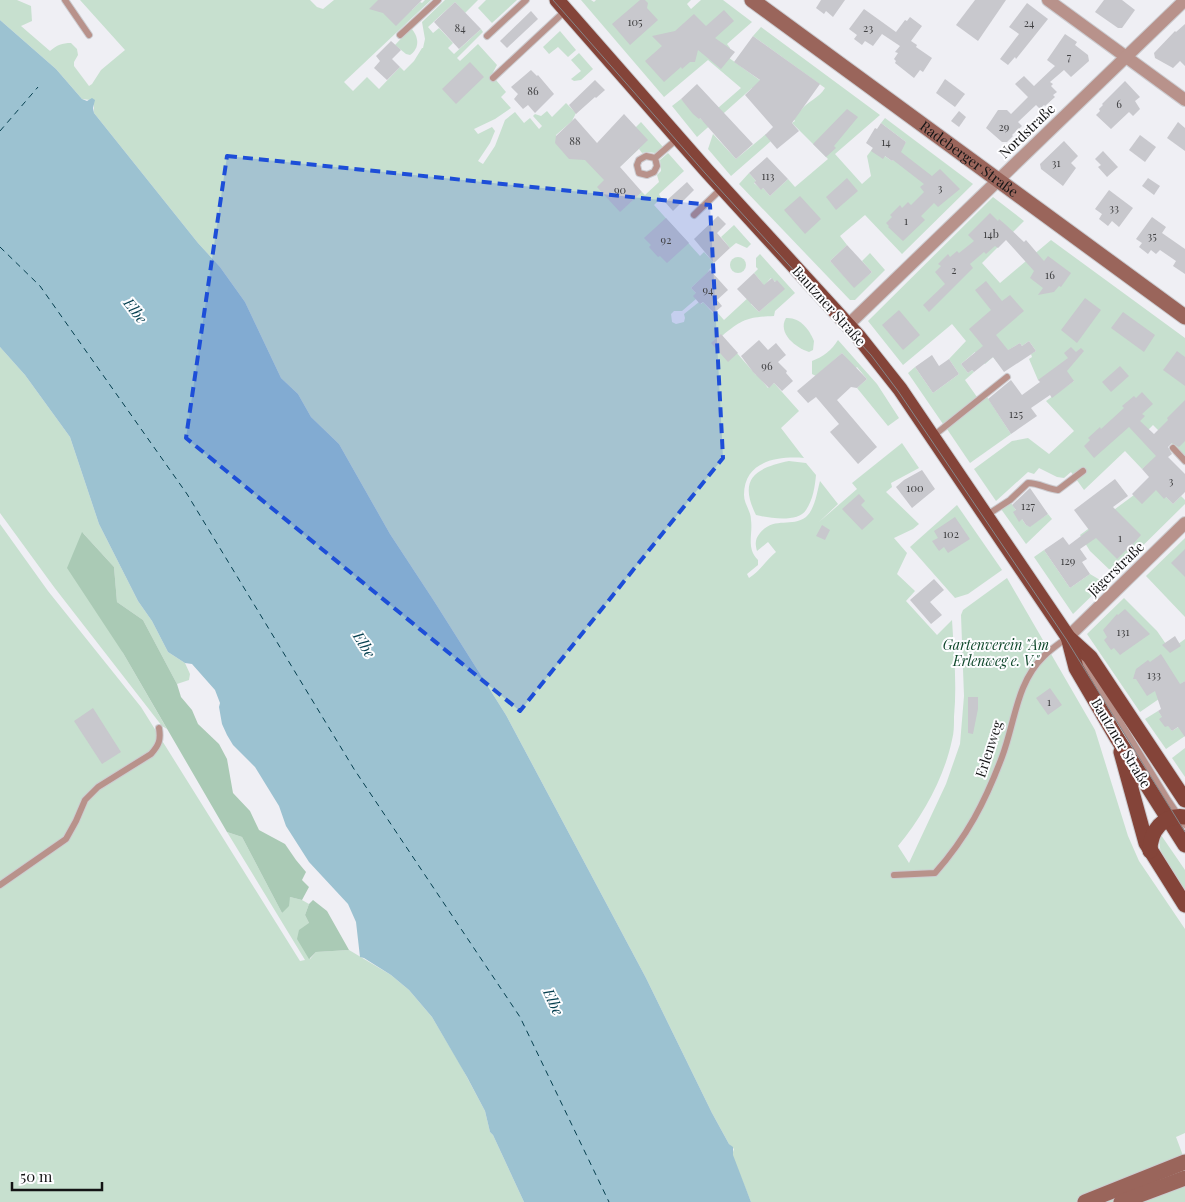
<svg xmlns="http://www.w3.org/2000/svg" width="1185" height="1202" viewBox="0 0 1185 1202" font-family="'Playfair Display',serif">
  <rect width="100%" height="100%" fill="#efeff4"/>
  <g fill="#c7e0cf" fill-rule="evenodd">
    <path d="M0,0H17L31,6L32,21L21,26L50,51C57,45 62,43 71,43L77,49L78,55L74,62V66L89,86L92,84L101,70L125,50L80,0H310L317,7L323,9L334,0H381L406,4L412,10L420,2L422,3L425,0H431L344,82L353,91L367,77L379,89L400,67L404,71L414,61L422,48H423L425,39L422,22L445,0H478L465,13L455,2L428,27L433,33L439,28L453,43L448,48L454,54L481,29L483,32L457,58L460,61L478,44L497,65L490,78L496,80L506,92L501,97L511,108L495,119L474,129L478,134L492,127L495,131L490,143L478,161L483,164L495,146L505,120L515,112L524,123L530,118L539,129L542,126L533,116L535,114L541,116L547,111L552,117L566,103L576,113L572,121L556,135V138L614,149L641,122L663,147L655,153L647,152L642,153L639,149L641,147L614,172L625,207L642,192L645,195L659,182L657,175L661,171L660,160L668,153L684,171L659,194L661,198L654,205L700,256L704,252L714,263L707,273L691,288L696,293V299L682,311H674L671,314L672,322L676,324L684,322L685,318L684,314L699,302L701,304L703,302L713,313L716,311L724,320L763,284L754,273L758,269L756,267V258L760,254L795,293L775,311L774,316C748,317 742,319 722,336L756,375L761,376L760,378L768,388L774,383L799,411L781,428L804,458C777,456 744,461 744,495C744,504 751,511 751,520C753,535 746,548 758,560V565L747,574L749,578C760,571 767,559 776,552L768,542L757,551C755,544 755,539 760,533C774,516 791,528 806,517C815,509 817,492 820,481L838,504L819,522L857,489L852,483L902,443L919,468L891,483L892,487L886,492L919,524L913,529L894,538L907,553L897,574L915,591L906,601L937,635L952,620C954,653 957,685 954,717C954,725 954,733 952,740C944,778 923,816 898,846L909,863L946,784L960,744L964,696L961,615L963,610L1007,578L1095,730L1128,836L1139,861L1185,929V1133L1176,1137L1185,1161V1202H751L732,1155L734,1149L729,1144L712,1113L646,978L506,715L434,601L390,534L339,444L311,417L298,394L281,378L245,302L220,267L198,243L94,113V105L90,100L82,99L56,69L0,20ZM771,278L784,289L759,312L751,304C760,296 763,286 771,278Z"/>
    <path d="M486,0H517L492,23L478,8Z"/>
    <path d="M581,0H591L594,2L596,0H691L687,4L691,9L701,0H723L752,22L727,44L730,48L725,55L801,110C808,101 819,98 825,88L753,36L761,27L880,115L835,154L862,184L871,176L867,156L873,148L892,161L906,142L881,123L885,118L973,184L902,254L865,215L840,236L847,245L830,261L854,287L872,272L862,261L870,253L885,270L855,300H850L739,184L749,173L756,181L754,183L761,189L763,188L770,196L788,179L795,187L828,159L792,123L795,121L793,118L773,110L752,88L697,137L672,106L681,99L703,121L741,88L708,60L664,97Z"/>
    <path d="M411,28C419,37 420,48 410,55L406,54L395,45Z"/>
    <path d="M560,31L576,50L568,57L558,47L549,54L543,47Z"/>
    <path d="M579,53L593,69L581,80L574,81L571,79L581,71L571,60Z"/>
    <path d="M713,134L736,159L766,134L771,141L731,176L708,149Z"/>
    <path d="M993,197L1024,221L982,263L1000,283L1051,240L1185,338V457L1153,425L1140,438L1165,461L1149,463L1142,469L1125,451L1084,490L1071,472L1064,478L1057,477L1039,468L1034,474L1028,472L996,501L974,469L1012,441L1028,438L1049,454L1074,431L1046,401L1074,381L1038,380L1029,359L1032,357L1031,354L1036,351L1029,341L1022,346L1020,343L1000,355L997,362L993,357L985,364L975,352L961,364L968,373L972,370L974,372L965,380L977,397L943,424L908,373L915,367L933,393L959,374L949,359L966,341L952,324L903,365L868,321Z"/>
    <path d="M734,225L751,244L747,248L736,243L730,248L721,237Z"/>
    <circle cx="738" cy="265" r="8"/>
    <path d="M786,318C800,317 809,329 814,341L813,350L809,352C796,348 777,333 786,318Z"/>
    <path d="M838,340L877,384L899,418L888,426L857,388L867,379L857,367L825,395L849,361L842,353L816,376L812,374V361C823,357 832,350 838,340Z"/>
    <path d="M0,347L25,375L70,437L99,524L138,601L152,621L168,652L185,663L190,674L189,680L177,684L143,620L117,602L114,567L83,533L123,653L167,729L162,726L54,587L0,513Z"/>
    <path d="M987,397L1011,434L970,463L947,429Z"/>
    <path d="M789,461L806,463L816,475C815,486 813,500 806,510C798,523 769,518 756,515C738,479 755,468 789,461Z"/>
    <path d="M1154,485L1173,504L1181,496L1185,500V504L1114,574L1090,551L1080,535L1134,495Z"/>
    <path d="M1011,503L1026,525L1030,526L1048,514L1052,519L1026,544L1001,509Z"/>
    <path d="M957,505L1002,570L968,594L955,598L910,547Z"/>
    <path d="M0,524L48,591L141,707L300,961L305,960L227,832L242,837L282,913L290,897L302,900L309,904L305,915L309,923L310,959L316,952L349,950L391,975L409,990L432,1017L461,1066L485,1111L490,1132L493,1135L524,1202H0Z"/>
    <path d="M1185,538V617L1146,576Z"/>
    <path d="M1044,550L1070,588L1090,574L1105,583L1073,614L1034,557Z"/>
    <path d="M1124,598L1157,631L1170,650L1185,639V681L1140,712L1087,634Z"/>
    <path d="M1158,711L1172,731L1185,723V736L1166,749L1145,719Z"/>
    <path d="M1185,748V777L1172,758Z"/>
    <path d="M1161,835L1185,870V892C1175,876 1154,855 1161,835Z"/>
  </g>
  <g fill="#aacab5">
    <path d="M82,532L114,567L117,602L143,620L177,684L181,697L192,710L198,724L219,744L227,759L233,793L250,811L259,830L285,844L296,860L306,872L302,880L309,887L302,900L290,897L289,906L282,913L242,837L227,832L123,653L67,568Z"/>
    <path d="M313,900L327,911L349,950L316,952L309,959L297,939L299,930L309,923L305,915L309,904Z"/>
  </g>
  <path fill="#9cc2d1" d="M0,20L56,69L82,99L87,101L92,98L95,100L93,108L94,113L198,243L220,267L245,302L281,378L298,394L311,417L339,444L390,534L434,601L506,715L646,978L712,1113L729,1144L733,1147V1155L751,1202H524L493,1135L490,1132L485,1111L467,1077L432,1017L409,990L391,975L364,958L360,957L356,922L348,904L309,862L286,826L279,806L255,767L233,745L227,735L222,724L219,707L220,703L215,690L192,664L185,663L168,652L152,621L138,601L99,524L70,437L25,375L0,347Z"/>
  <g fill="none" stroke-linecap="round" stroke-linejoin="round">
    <g stroke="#053f4f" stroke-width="1" stroke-dasharray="6 5" stroke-linecap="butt">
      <path d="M0,131L38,87"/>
      <path d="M0,247L40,286L187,494L354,769L520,1017L609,1202"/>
    </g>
  </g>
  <g fill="#c8c8cd">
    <path d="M378,0H422L396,26L383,13L369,9Z"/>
    <path d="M640,0H645L648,3L647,8L658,20L630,45L612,24Z"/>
    <path d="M821,0H845L833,17L826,11L824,14L816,8Z"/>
    <path d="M975,0H1006L978,41L956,25Z"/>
    <path d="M1104,0H1122L1135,10L1122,28H1118L1095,12Z"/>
    <path d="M455,2L481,29L459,49L434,22Z"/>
    <path d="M1027,3L1048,19L1016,59L1015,57L1008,65L1000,59L1019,34L1009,27Z"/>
    <path d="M864,9L896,32L905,20L907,21L910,17L922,26L911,41L917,45L916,47L932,58L923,72L920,70L914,78L895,63L896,61L894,59L898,53L895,52L900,46L882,34L873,46L865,41L862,45L854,39L857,35L849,29Z"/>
    <path d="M724,10L734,21L715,38L735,52L721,69L698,50L695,62H690L682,69L681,67L664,82L645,61L662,46L652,36L675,31L694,14L706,26Z"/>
    <path d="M531,11L538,19L507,48L500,41Z"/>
    <path d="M1185,24V66L1180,61L1173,68L1155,58L1154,53L1175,31L1176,32Z"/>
    <path d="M1065,34L1077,42L1075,45L1088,55L1089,61L1071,77L1064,70L1050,82L1053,84L1051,86L1057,92L1053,95L1055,97L1045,106L1044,105L1040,109L1036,105L1018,122L1022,126L1012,135L1013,136L1007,142H1002L986,128L998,110H1007L1011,114L1028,97L1015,84L1024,76L1034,86L1055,66L1047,60Z"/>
    <path d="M753,36L820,84L792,123L799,131L777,149L765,135L773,127L745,95L760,80L734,62Z"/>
    <path d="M391,41L401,50L392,59L400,67L387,80L374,68L380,61L376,56Z"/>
    <path d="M470,62L484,77L456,104L442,89Z"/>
    <path d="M531,70L537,76L538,75L554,94L535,113L528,105L523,109L514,99L518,94L511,87Z"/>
    <path d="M945,79L965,94L955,107L936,93Z"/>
    <path d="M595,80L605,90L596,98L595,97L576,114L569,105Z"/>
    <path d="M1125,81L1140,97L1135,101L1140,109L1133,116L1129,112L1111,129L1096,115L1100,111L1099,109L1103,105L1102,104Z"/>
    <path d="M697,84L753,144L736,159L700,118L699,119L693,114L681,99Z"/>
    <path d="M847,109L858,117L834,146L836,148L826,157L813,144Z"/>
    <path d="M959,111L966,117L959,127L951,121Z"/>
    <path d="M624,114L648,140L620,167L642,192L620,212L597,187L604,180L585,160L569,159L555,143L556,136L575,118L597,143Z"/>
    <path d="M1178,122L1185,128V151L1167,138Z"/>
    <path d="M881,123L906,142L901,152L932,176L940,169L960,189L938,207L934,203L921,216L925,220L903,241L888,227L889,226L886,223L892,217L890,215L900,205L902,208L908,202L911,205L924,192L920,187L924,184L893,160L892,161L885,156L883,159L871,151L873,148L866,143L875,128L877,129Z"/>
    <path d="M1140,135L1156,147L1145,162L1129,150Z"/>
    <path d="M1064,141L1078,156L1071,163L1076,168L1063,186L1041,169L1040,164Z"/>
    <path d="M1103,151L1118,167L1107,177L1098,167L1101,165L1095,159Z"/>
    <path d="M767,157L788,179L770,196L763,188L761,190L754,182L756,181L749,173Z"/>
    <path d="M847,178L858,191L836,210L826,197Z"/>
    <path d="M1148,178L1160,186L1154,195L1142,186Z"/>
    <path d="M687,182L694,190L673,211L665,202Z"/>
    <path d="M1109,190L1133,208L1119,227L1112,221L1108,226L1099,219L1102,214L1095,209Z"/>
    <path d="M800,196L821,219L805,234L784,210Z"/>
    <path d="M990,213L998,221L999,219L1006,225L1024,242L1026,240L1044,261L1048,256L1071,273L1061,287L1059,286L1054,292L1038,295L1043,288L1030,278L1034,271L1006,240L998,248L995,246L986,254L984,252L970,264L973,268L929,312L923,305L945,284L935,272L941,266L938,264L948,254L950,257L957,251L959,253L974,241L968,235Z"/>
    <path d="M718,216L726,224L717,233L730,248L714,263L694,239Z"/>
    <path d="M1152,217L1166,227L1162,233L1185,249V274L1173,266L1176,261L1160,250L1156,254L1151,250L1148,254L1139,247L1142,243L1136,239Z"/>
    <path d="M666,218L689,243L667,263L660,256L658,257L649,247L651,245L644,238Z"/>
    <path d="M847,245L872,272L854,288L830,261Z"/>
    <path d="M710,270L728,290L717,300L722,306L714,313L703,302L700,304L693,296L696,293L691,288Z"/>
    <path d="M754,273L764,285L772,278L775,282L777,280L785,289L759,312L737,289Z"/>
    <path d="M986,281L1002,301L1010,295L1024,311L996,335L1008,350L1020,343L1022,346L1029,341L1036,351L1004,372L993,357L974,372L972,370L968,373L961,364L983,346L969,329L991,310L975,290Z"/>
    <path d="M1085,298L1101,310L1077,343L1061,330Z"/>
    <path d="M899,310L920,335L903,350L882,325Z"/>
    <path d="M1123,312L1155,335L1144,352L1111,328Z"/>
    <path d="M721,334L738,353L728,362L711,343Z"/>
    <path d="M759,340L768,350L776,343L786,355L778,362L787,371L786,373L793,381L782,391L774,383L769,388L753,372L741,356Z"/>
    <path d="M1071,347L1076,352L1081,348L1084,351L1067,371L1074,381L1052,398L1050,395L1031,408L1037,416L1011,434L988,399L1011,380L1022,395L1040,382L1038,380L1068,358L1064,353Z"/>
    <path d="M1177,351L1185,357V386L1163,370Z"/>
    <path d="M842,353L867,379L857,388L851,387L837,400L877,447L858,464L830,432L839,424L816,397L808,403L797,391Z"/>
    <path d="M932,355L939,366L949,359L959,374L933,393L915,367Z"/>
    <path d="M1120,366L1129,376L1111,392L1102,382Z"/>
    <path d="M1142,392L1153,404L1142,414L1145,416L1140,421L1154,434L1168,420L1167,418L1185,400V441L1179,447L1172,443L1168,447L1172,454L1168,457L1185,474V492L1173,504L1166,497L1164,499L1156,490L1142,504L1132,494L1149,477L1142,469L1156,456L1129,427L1094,458L1084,446L1090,440L1088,438L1100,427L1101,429L1124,408L1122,406L1134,396L1136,398Z"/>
    <path d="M922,470L935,489L912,508L896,487L904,480Z"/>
    <path d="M1115,479L1128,496L1113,507L1141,535L1133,544L1135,546L1128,552L1126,550L1117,559L1096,538L1080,549L1087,559L1082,562L1090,574L1070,588L1044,550L1063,537L1069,545L1089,530L1074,510Z"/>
    <path d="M1030,488L1048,514L1030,527L1026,525L1022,519L1019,522L1013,512L1016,510L1012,505Z"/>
    <path d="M859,494L865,501L861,505L874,519L862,530L842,509Z"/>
    <path d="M955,517L970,539L948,553L944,547L939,551L932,541L938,538L934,531Z"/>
    <path d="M822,525L830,530L825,540L816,536Z"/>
    <path d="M1185,549V577L1171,563Z"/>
    <path d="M934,579L944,590L930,602L942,615L931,624L910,600Z"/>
    <path d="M1125,609L1150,634L1120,655L1114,648L1111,650L1104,640L1107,637L1103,630L1117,614L1118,615Z"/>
    <path d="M1175,636L1181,646L1170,653L1162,645Z"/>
    <path d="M1161,654L1180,684L1185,681V737L1178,727L1172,731L1168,726L1165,727L1159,719L1162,717L1158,711L1161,709L1155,691L1147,696L1136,679H1133L1136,669L1148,660L1150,662Z"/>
    <path d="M1050,688L1062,705L1048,715L1036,698Z"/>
    <path d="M968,697H978V709L973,734L968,733Z"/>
    <path d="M93,708L121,752L102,764L74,721Z"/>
  </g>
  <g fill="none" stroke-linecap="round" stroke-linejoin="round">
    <g stroke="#ccccd0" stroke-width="8">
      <g id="lane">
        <path d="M65,0L89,35"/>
        <path d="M400,35L438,0"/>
        <path d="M487,36L526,0"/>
        <path d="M493,78L565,11"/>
        <path d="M655,158L646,156L639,160L637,165L639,173L647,175L654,172L657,166L655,158L677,139"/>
        <path d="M694,215L722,188"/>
        <path d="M932,437L1007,377"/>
        <path d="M1173,448L1185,461"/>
        <path d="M987,515L1010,500L1028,483C1039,483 1047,489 1058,490L1083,471"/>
        <path d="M1079,654L1168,800L1185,825"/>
        <path d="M894,875L935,873C967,837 985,802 1002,757C1015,723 1016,683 1044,656C1051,649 1060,643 1068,637"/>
        <path d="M0,885L66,839L76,821L85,800L98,787L151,754C159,745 161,740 159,728"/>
      </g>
    </g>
    <g stroke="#ccccd0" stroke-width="14">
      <g id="street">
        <path d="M1048,0L1185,100"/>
        <path d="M848,325L1185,0"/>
        <path d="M1068,637L1185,523"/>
      </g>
    </g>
    <g stroke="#ccccd0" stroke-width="17">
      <g id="secondary">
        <path id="s1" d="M752,0L1185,317"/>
        <path d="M1085,1202L1185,1162"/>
        <path d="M1121,1202L1185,1178"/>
      </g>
    </g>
    <g stroke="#ccccd0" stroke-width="17">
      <g id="primary">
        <path d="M557,0L707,171L858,336L900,389L1068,637L1090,657L1185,800"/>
        <path d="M1068,637L1076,668L1117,738L1185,845"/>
        <path d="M1121,752L1146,843L1185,905"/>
        <path d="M1150,851C1150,831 1163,814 1185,817"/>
      </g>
    </g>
    <use href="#lane" stroke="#b8928b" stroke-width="6"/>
    <use href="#street" stroke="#b8928b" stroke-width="12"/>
    <use href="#secondary" stroke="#9a655b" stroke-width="15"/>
    <use href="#primary" stroke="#844439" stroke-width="15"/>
    <path stroke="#87878a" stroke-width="1" d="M553,0L705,173L871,355L898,391L1066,639L1185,832"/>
  </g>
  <path fill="#1d4ed8" fill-opacity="0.2" stroke="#1d4ed8" stroke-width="4" stroke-dasharray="10 6" stroke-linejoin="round" d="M227,156L710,205L723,458L520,711L186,438Z"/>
  <g text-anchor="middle" stroke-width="4" stroke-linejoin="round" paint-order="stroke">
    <g font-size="11" fill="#414143">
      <text x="635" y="26">105</text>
      <text x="1029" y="27">24</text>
      <text x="460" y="32">84</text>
      <text x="868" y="32">23</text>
      <text x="1069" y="61">7</text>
      <text x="533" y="95">86</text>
      <text x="1119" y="108">6</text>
      <text x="1004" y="131">29</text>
      <text x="575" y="145">88</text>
      <text x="886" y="146">14</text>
      <text x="1056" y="167">31</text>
      <text x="768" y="180">113</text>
      <text x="940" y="192">3</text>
      <text x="620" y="194">90</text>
      <text x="1114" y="212">33</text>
      <text x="906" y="225">1</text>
      <text x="991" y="238">14b</text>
      <text x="1152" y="240">35</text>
      <text x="666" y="244">92</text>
      <text x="954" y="274">2</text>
      <text x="1050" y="279">16</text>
      <text x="708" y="294">94</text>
      <text x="767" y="370">96</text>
      <text x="1016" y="418">125</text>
      <text x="1171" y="485">3</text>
      <text x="915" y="492">100</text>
      <text x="1028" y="510">127</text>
      <text x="951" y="538">102</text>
      <text x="1120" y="542">1</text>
      <text x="1068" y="565">129</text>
      <text x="1123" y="636">131</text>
      <text x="1154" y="679">133</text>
      <text x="1049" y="706">1</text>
    </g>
    <g font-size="14" fill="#141415" stroke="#fdfdff">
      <text transform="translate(1027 131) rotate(-44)" y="5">Nordstraße</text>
      <text dy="5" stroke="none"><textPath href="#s1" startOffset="269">Radeberger Straße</textPath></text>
      <text transform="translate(829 306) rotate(48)" y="5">Bautzner Straße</text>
      <text transform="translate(1116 569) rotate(-44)" y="5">Jägerstraße</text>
      <text transform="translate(1121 743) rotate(59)" y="5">Bautzner Straße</text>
      <text transform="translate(989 749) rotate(-72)" y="5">Erlenweg</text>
    </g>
    <g font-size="14" font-style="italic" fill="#0d4629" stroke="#fdfdff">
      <text x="996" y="650">Gartenverein "Am<tspan x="996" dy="16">Erlenweg e. V."</tspan></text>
    </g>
    <g font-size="15" font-style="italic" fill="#053f4f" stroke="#fdfdff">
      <text transform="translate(135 311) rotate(52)" y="5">Elbe</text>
      <text transform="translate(364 645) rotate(58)" y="5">Elbe</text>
      <text transform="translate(553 1002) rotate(65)" y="5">Elbe</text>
    </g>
  </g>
  <path d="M12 1182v8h90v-8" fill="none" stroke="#141415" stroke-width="2.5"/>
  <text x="20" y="1182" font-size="15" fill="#141415" stroke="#fdfdff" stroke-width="4" paint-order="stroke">50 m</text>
</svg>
